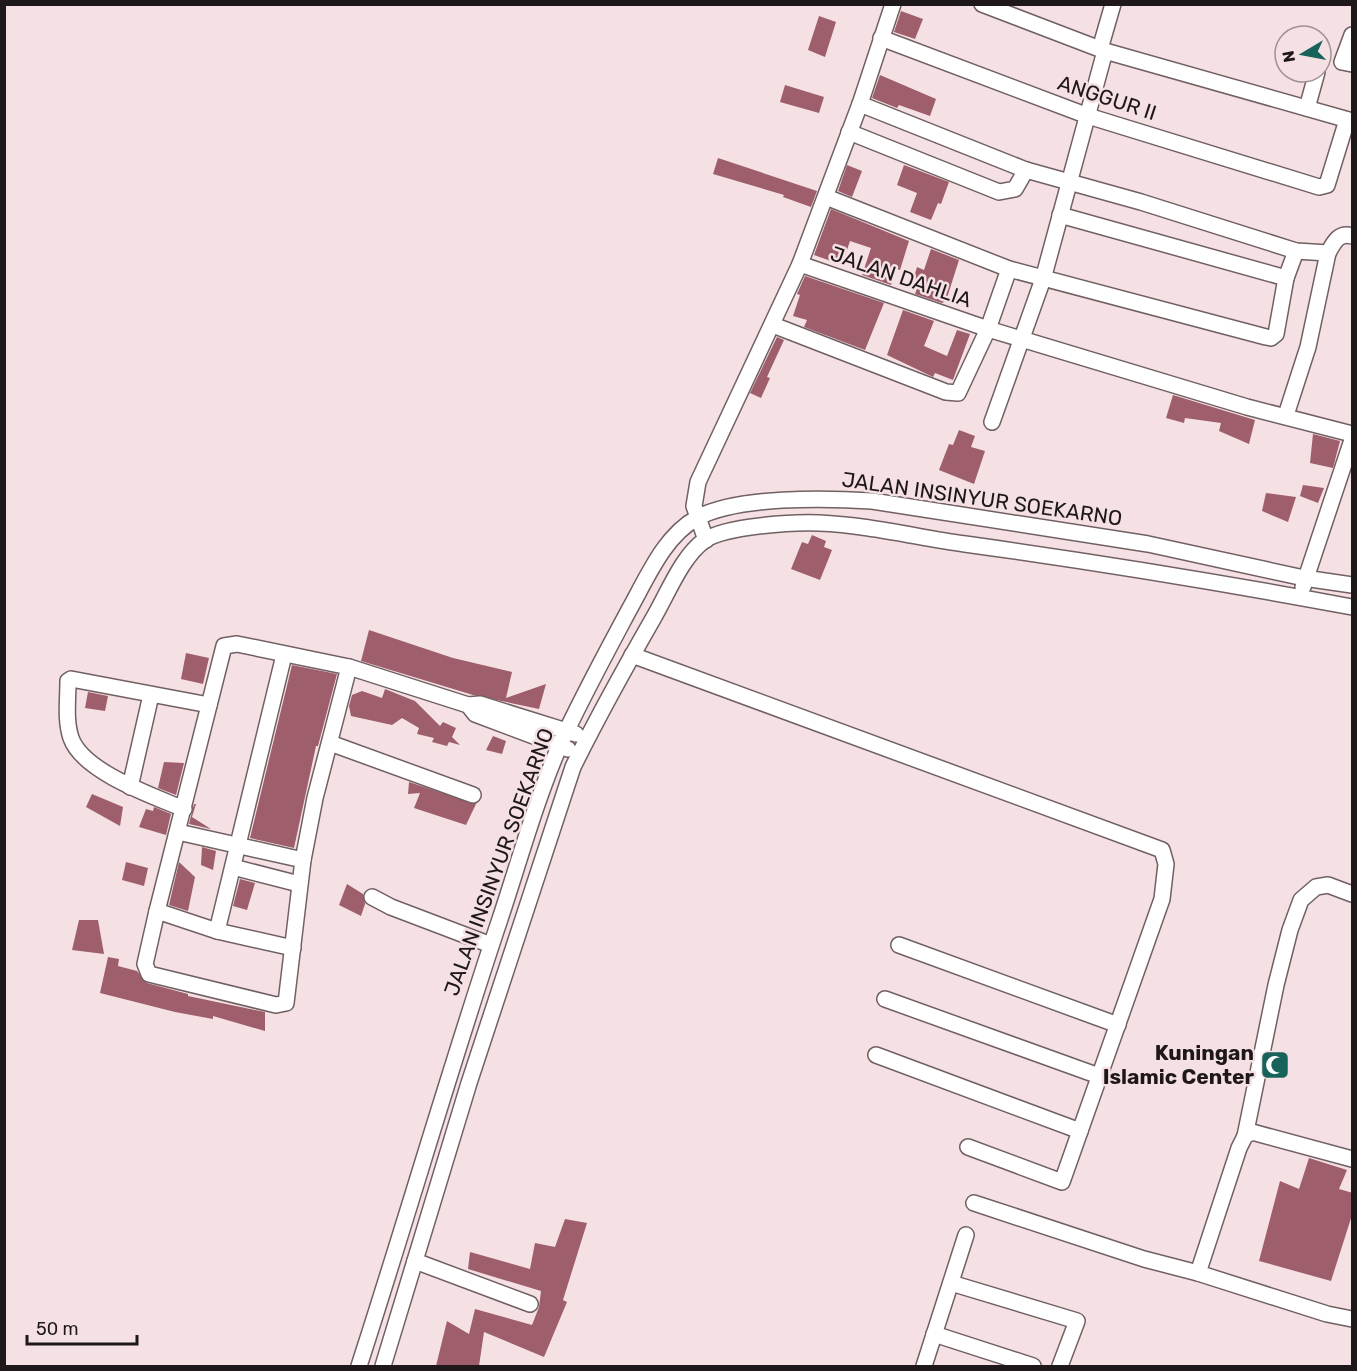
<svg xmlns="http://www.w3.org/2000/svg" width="1357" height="1371" viewBox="0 0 1357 1371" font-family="Rubik,sans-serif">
  <rect width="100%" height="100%" fill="#f5e1e4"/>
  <g fill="#9e5e6c">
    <path d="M901,11L923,19L915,39L894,32Z"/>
    <path d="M819,16L836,22L825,57L808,50Z"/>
    <path d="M880,75L936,99L930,116L899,105L897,108L872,98Z"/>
    <path d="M785,85L824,97L819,113L780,102Z"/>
    <path d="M718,158L817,191L811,207L783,197L784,195L713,174Z"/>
    <path d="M847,165L862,171L852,197L838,191Z"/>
    <path d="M904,165L949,182L941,204L938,203L931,220L910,212L917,193L897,185Z"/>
    <path d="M831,209L909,241L900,270L897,269L891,285L862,275L871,248L850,241L842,265L814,255Z"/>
    <path d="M931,249L959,260L946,301L942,303L915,294L919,283L913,280L917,267L924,270Z"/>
    <path d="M805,276L884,303L865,350L804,327L807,320L793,316L800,295L797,294Z"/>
    <path d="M903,310L934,321L924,346L947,356L957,330L970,334L953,380L935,373L933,377L887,355Z"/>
    <path d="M777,337L784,340L767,377L770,378L761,398L750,393Z"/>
    <path d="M1173,395L1255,420L1249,444L1219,431L1221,423L1185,418L1184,423L1166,418Z"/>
    <path d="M959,430L975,436L971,447L985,451L974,484L939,470L949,444L953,445Z"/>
    <path d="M1313,434L1340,441L1333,468L1310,463Z"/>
    <path d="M1303,485L1324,488L1318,503L1300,496Z"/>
    <path d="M1266,493L1296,497L1288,522L1262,511Z"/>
    <path d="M812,535L826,541L824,547L832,550L820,580L791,569L802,542L808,544Z"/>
    <path d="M369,630L453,658L512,672L506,698L546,684L539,709L473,695L361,661Z"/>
    <path d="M186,653L209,658L203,684L181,679Z"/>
    <path d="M292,665L337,674L318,746H316L294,848L250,838Z"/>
    <path d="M385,689L415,701L440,726L443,722L456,728L452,737L460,745L449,742L447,746L432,742L434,738L417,734L419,728L402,718L392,725L351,716L349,706L352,695L362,691L382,698Z"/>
    <path d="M88,692L108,696L105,711L85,708Z"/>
    <path d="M493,736L506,741L502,754L486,750Z"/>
    <path d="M164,762L184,763L176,795L158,788Z"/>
    <path d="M409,782L476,804L466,825L414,808L420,793L408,794Z"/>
    <path d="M92,794L123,807L120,826L86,807Z"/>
    <path d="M194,804H196L192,817L211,829L189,824Z"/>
    <path d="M154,807L171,814L166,835L139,827L146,809L153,811Z"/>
    <path d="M202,847L216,851L213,870L201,865Z"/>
    <path d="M126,862L148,868L144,886L122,880Z"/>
    <path d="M179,862L195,877L188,911L169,905Z"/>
    <path d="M240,879L255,883L247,910L233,906Z"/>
    <path d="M347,884L363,894L365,904L361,916L339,905Z"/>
    <path d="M79,920H98L104,954L72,950Z"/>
    <path d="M108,957L119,959L118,966L137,971L147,983L188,994V996L265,1012V1031L213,1016V1019L175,1012L100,993Z"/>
    <path d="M1309,1158L1347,1170L1339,1189L1353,1193V1212L1331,1281L1259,1261L1280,1181L1299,1189Z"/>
    <path d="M565,1219L587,1223L563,1300L567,1302L544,1357L484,1332L479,1366H436L447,1321L469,1334L475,1309L532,1325L539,1307L541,1291L468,1269L470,1252L530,1269L535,1243L555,1247Z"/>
  </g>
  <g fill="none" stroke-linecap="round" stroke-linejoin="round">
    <g stroke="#716063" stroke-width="18">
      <g id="minor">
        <path d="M982,4L1105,51L1352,121"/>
        <path d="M1352,35L1342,62L1352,64"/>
        <path d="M881,38L1088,116L1319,187L1327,185L1347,120"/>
        <path d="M1100,49L1113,4"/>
        <path d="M860,104L1026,170L1141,202L1296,251L1328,253C1334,242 1339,232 1352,236"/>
        <path d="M1307,108L1317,72"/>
        <path d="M849,132L999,192L1015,189L1026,170"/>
        <path d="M826,197L1009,269L1266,337L1271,338L1276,334L1286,278"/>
        <path d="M1060,215L1286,278L1296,251"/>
        <path d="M800,264L988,329L1247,407L1352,434"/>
        <path d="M773,325L946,392L958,393L988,329L1009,269"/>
        <path d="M1286,415L1308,347L1328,253"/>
        <path d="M992,422L1043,279L1105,51"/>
        <path d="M706,540L694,506L698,482L800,264L860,104L893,4"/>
        <path d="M1303,587L1352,440"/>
        <path d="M632,655L1162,850L1166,864L1162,899L1062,1182L968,1147"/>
        <path d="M468,705L475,714L568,749"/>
        <path d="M330,743L473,795"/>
        <path d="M130,787L151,695"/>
        <path d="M184,809C153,796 83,772 71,738C65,720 68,700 68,681L71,679L209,705"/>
        <path d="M178,832L303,860"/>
        <path d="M233,867L299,884"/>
        <path d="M372,897L391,907L491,945"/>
        <path d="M157,911L145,964L149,974L276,1005L286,1003L303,860L315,798L349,667"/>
        <path d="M217,931L284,655"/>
        <path d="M899,945L1118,1025"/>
        <path d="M293,948L217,931L157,911L224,646L237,644L349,667L468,705L480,704L576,734"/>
        <path d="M885,999L1099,1076"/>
        <path d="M876,1055L1080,1131"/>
        <path d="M1245,1136L1276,985L1290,930L1301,900L1316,887L1328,885L1352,894"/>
        <path d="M1352,1159L1252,1132L1245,1136L1239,1148L1198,1273L1327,1314L1352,1319"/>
        <path d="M974,1203L1144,1259L1198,1273"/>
        <path d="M415,1261L530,1304"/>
        <path d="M951,1283L1077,1321L1060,1366"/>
        <path d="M934,1334L1033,1366"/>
        <path d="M359,1366C407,1218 450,1068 500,919C519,862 535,803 559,747C580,701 605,655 629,610C647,578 664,536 697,518C737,496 827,498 872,501L1148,544L1304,578L1352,585"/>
        <path d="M383,1366L469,1083L573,767C598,716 626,666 654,617C668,593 682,556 705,540C726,526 793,522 819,523C868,525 916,537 965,544C1095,562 1224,583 1352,607"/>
        <path d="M924,1366L966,1235"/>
      </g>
    </g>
    <use href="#minor" stroke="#fff" stroke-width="15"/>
  </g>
  <defs>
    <g id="mosque-square" transform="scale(1.5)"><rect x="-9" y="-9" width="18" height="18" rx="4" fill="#17635c" stroke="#f5e1e4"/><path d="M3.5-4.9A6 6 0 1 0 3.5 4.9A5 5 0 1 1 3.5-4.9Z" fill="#fff"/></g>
  </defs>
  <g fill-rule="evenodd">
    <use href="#mosque-square" x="1275" y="1065"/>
  </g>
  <g text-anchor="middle" stroke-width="5" stroke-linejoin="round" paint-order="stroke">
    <g font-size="21" fill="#1f181a" stroke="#f5e1e4">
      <text transform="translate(1107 98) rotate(18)" y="7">ANGGUR II</text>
      <text transform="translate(901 277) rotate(19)" y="7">JALAN DAHLIA</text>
      <text transform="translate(982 499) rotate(8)" y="7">JALAN INSINYUR SOEKARNO</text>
      <text transform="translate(499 862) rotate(-70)" y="7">JALAN INSINYUR SOEKARNO</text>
    </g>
    <g font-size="21" font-weight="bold" fill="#1f181a" stroke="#f5e1e4" text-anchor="end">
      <text x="1254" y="1060">Kuningan<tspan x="1254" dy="24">Islamic Center</tspan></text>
    </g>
  </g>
  <rect width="1357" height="1371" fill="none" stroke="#1f181a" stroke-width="12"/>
  <g transform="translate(1303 54) rotate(260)"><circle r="28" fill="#f5e1e4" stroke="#9f9193" stroke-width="1.5"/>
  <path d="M0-4.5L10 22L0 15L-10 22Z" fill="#17635c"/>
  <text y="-9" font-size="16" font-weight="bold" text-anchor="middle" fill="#1f181a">N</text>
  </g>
  <path d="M27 1335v9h110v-9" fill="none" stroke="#1f181a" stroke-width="3"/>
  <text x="36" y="1335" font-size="18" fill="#1f181a" stroke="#f5e1e4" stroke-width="4.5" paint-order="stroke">50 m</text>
</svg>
